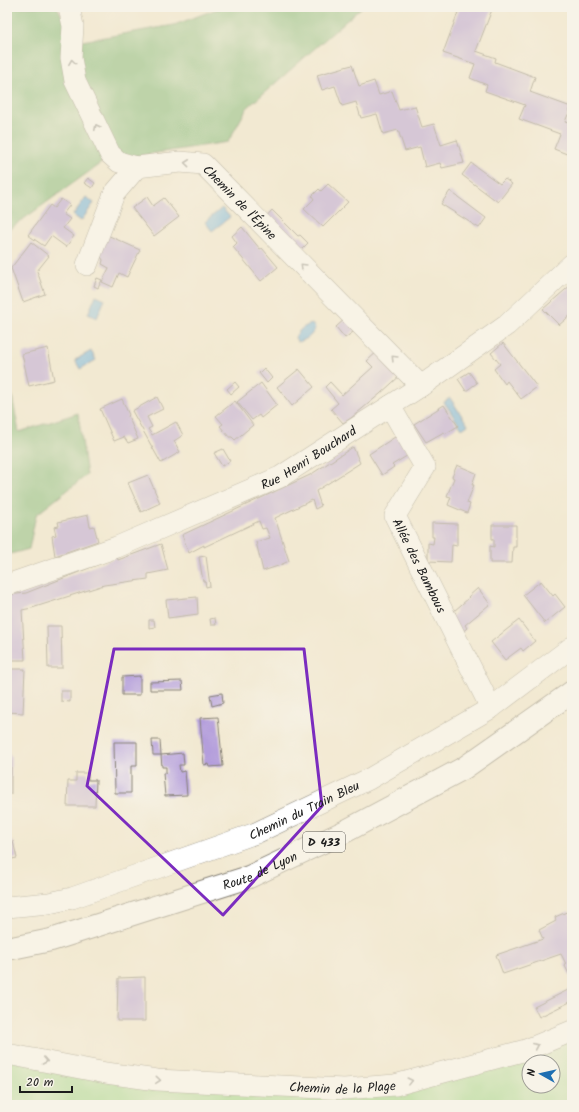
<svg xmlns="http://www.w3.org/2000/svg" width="579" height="1112" viewBox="0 0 579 1112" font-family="Kalam,sans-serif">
  <rect width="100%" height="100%" fill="#f7f3e8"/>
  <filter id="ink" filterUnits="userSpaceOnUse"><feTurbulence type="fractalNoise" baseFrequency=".025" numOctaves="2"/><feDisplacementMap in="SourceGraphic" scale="8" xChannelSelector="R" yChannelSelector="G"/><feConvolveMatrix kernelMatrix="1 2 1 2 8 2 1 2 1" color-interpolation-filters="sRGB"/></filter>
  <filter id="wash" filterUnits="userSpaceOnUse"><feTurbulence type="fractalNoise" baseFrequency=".012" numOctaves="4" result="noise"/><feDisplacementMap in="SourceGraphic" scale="16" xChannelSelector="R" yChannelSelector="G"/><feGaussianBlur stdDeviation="0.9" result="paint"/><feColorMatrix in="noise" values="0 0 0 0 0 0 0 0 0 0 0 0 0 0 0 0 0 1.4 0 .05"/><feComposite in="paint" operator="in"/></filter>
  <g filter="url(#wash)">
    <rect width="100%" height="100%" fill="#f2e9d2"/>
    <path fill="#9dd98d" stroke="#5c7a54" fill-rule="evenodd" d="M572,1036V1105H7V1058L354,1093ZM529,1062H553V1086H529Z"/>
    <g fill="#7eb978" stroke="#4d6a4a">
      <path d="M7,7H57L76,42L174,25L222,7H362L247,108L228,142L104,161L7,231Z"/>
      <path d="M7,370L19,432L78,413L87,475L36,515L29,549L7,555Z"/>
    </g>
    <g fill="#6cb2e3" stroke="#446780">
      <path d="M86,197L94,203L81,221L73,215Z"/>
      <path d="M222,208L230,217L212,231L205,222Z"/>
      <path d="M96,295L105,299L97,318L88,314Z"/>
      <path d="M312,324L315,328C312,336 306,340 298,342L295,338C298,330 304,326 312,324Z"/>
      <path d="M91,351L96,360L80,369L75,360Z"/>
      <path d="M450,398L468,425L462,429L444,402Z"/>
    </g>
    <g id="blocks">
      <g fill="#b49edc">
        <path d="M460,7H493L476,51L496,58L495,62L535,77L530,92L571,107L565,122L572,124V156L554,149L560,134L519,119L525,105L485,91L487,85L470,78L475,64L443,53Z"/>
        <path d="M352,65L359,86L374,81L379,95L392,91L399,110L415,106L422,127L434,124L441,145L457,140L464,163L442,168L440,163L425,167L420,147L405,151L398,130L383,134L377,114L361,118L356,102L342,106L335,86L322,90L317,75Z"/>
        <path d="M471,163L500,184L505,179L512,184L498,202L462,175Z"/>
        <path d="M88,178L95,183L92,188L84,183Z"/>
        <path d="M328,184L348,202L323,227L304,209L314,199L312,196L319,189L321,191Z"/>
        <path d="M450,191L486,218L479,228L441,204Z"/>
        <path d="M147,197L153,206L164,198L179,217L154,236L132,208Z"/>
        <path d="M61,199L70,205L63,214L70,219L63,228L74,236L66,247L51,236L44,246L28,235L50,205L54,208Z"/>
        <path d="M272,210L298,236L300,235L308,243L299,252L265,218Z"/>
        <path d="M242,227L260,249L262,248L278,267L261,281L233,247L237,243L232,236Z"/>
        <path d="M105,234L140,250L127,277L119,273L113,287L102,282L109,268L102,264L103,260L97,250Z"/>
        <path d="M31,242L49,256L37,271L45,294L23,302L11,268Z"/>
        <path d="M97,278L102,280L98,288L94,286Z"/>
        <path d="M572,284V314L559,325L543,309Z"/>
        <path d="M346,318L357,329L345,338L336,327Z"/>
        <path d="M503,343L537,387L521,399L507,381L505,384L494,369L500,364L491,353Z"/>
        <path d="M48,348L54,380L29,386L22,354Z"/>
        <path d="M379,350L403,373L380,394L351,418L343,423L331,409L338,403L325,387L330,382L342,395L373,367L367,361Z"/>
        <path d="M264,368L272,378L267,383L259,373Z"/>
        <path d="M299,369L314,387L292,406L277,387Z"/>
        <path d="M469,372L477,383L466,391L458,379Z"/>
        <path d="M235,382L239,387L231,394L227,389Z"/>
        <path d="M261,383L277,405L261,418L259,415L252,420L237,402Z"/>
        <path d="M157,397L163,409L147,417L152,427L148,429L152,435L176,422L183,435L174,441L180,452L161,463L132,411Z"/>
        <path d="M122,399L129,415L128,416L138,439L128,443L124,437L114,441L100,409Z"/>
        <path d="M235,401L253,425L235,440L232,437H229L220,426L223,424L216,416Z"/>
        <path d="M444,405L458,426L445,434L444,432L426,442L414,424Z"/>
        <path d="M398,435L410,454L392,465L394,467L382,475L369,454Z"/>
        <path d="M353,447L360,463L316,491L321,506L315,509L312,500L275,518L289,561L278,566L263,571L256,542L270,538L266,528L262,529L259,521L204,547V545L189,553L182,535L310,475Z"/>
        <path d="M223,449L230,461L222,466L214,453Z"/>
        <path d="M457,465L476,473L472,485H474L467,503L470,504L467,513L448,505L451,497L447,496L454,478L452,477Z"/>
        <path d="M148,475L160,503L141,512L128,483Z"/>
        <path d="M88,515L90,527L94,526L98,541L55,556L52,536L56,535L54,527L59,526L58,522Z"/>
        <path d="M432,523L457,524V546L452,545L451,562L428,561V543L433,544L434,537H432Z"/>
        <path d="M492,525H516V547H513L512,563H490V546L494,547V539H492Z"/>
        <path d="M161,544L168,570L148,574V579L104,585L32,608L22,610L25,660H11L9,626H7V595L26,593L117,557L118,560Z"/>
        <path d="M206,556L210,586L206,587L205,581H203L199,557Z"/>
        <path d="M541,581L553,596L555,594L565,607L545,623L523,595Z"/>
        <path d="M478,588L490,604L465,625L467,628L461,633L450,618L456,613L454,611L469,598L468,597Z"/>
        <path d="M197,597L198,614L168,618L166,600Z"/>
        <path d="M215,618L216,625H211L210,619Z"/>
        <path d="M149,620H154L155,627L149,628Z"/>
        <path d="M519,620L535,641L523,651L521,648L505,660L491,642Z"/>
        <path d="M47,626H61L62,668H48Z"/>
        <path d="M7,639H8L10,662H7Z"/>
        <path d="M7,669H25L23,713L7,712Z"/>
        <path d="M140,676V695H122V677Z"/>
        <path d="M182,681L183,690H150V682Z"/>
        <path d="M61,691H70V702L61,701Z"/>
        <path d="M222,693L223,703L212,706L210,695Z"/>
        <path d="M218,717L223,766L209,767L208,764L204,765L200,718Z"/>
        <path d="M152,740H160L161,755H153Z"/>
        <path d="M114,742H137V766H131V793H115Z"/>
        <path d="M7,751L11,757V794H7Z"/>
        <path d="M183,753L184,765H179L180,772L185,771L187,795L165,796L163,773H166V767H162L161,755Z"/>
        <path d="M76,773H88V780H96L95,806H67L68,781H76Z"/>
        <path d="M13,841L17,858L7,860V842Z"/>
        <path d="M569,911L572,917V980L564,964H566L561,954L503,974L496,955L543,939L539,930L556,921L555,917Z"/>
        <path d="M145,977V1021H117L118,978Z"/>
        <path d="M572,988V1001L539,1017L534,1007Z"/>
      </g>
    </g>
  </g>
  <g filter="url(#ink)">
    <use href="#blocks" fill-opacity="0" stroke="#878277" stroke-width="1"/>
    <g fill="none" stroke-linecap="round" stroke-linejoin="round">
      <g stroke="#878277" stroke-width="22">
        <g id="minor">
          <path id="s1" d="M69,7L73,26L71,58L75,81L110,154L119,162L137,167L180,162L203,164L421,386"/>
          <path d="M87,265L114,194L137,167"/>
          <path id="s2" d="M390,406L425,467L395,516L491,708"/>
          <path id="s3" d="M7,585L117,547L280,477L421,386L507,325L572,264"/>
          <path id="s4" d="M7,907L49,903L72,898L256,833L369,779L491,708L572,647"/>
          <path id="s5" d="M7,1054L106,1073L157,1080L344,1089L395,1085L526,1050L572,1031"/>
        </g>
      </g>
      <g stroke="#878277" stroke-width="24">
        <g id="major">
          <path id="s6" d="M7,949L51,940L249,877L346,831L464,768L572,692"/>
        </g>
      </g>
      <use href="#minor" stroke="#fff" stroke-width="21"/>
      <use href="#major" stroke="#fff" stroke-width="22"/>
    </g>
    <defs><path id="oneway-chevron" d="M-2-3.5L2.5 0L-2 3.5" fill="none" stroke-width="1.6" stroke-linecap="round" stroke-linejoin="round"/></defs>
    <g stroke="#999">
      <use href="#oneway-chevron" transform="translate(72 62) rotate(-97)"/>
      <use href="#oneway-chevron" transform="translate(97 127) rotate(-116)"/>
      <use href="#oneway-chevron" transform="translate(187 163) rotate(-174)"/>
      <use href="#oneway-chevron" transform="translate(303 266) rotate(-135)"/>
      <use href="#oneway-chevron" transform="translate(394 358) rotate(-135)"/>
      <use href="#oneway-chevron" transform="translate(536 1046) rotate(-23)"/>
      <use href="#oneway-chevron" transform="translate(45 1061) rotate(11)"/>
      <use href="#oneway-chevron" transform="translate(158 1080) rotate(5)"/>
      <use href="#oneway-chevron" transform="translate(410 1081) rotate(-14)"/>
    </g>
  </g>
  <path d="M0 0H579V1112H0ZM114,649H304L322,806L223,915L87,786Z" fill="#f2e9d2" fill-opacity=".55" fill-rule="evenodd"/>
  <path fill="none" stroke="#7b2cbf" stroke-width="3" stroke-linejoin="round" d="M114,649H304L322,806L223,915L87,786Z"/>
  <g text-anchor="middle" stroke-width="3" stroke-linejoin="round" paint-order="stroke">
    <rect fill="#f7f3e8" stroke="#5e5c59" stroke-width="1" x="303" y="832" width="42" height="20" rx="3"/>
    <g font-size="12" font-weight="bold" fill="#1c1c1c">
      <text x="324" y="846">D 433</text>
    </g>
    <g font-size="13" fill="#1c1c1c" stroke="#f7f3e8">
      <text dy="5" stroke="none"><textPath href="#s1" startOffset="306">Chemin de l'Épine</textPath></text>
      <text dy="5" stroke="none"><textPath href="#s3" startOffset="328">Rue Henri Bouchard</textPath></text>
      <text dy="5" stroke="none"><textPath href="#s2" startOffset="183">Allée des Bambous</textPath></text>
      <text dy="5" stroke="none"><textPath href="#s4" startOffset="314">Chemin du Train Bleu</textPath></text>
      <text dy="5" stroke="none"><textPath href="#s6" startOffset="265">Route de Lyon</textPath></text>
      <text dy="5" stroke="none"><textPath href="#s5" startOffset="338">Chemin de la Plage</textPath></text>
    </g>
  </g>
  <rect width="579" height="1112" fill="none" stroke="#f7f3e8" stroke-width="24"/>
  <g transform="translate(541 1074) rotate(278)"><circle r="19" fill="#f7f3e8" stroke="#9f9d96"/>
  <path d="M0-3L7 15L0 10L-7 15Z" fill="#1f6fb2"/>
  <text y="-6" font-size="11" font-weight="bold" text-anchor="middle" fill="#1c1c1c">N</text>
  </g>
  <path d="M20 1086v6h52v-6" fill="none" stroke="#1c1c1c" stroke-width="2"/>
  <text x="26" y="1086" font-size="12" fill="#1c1c1c" stroke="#f7f3e8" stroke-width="3" paint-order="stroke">20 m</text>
</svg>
